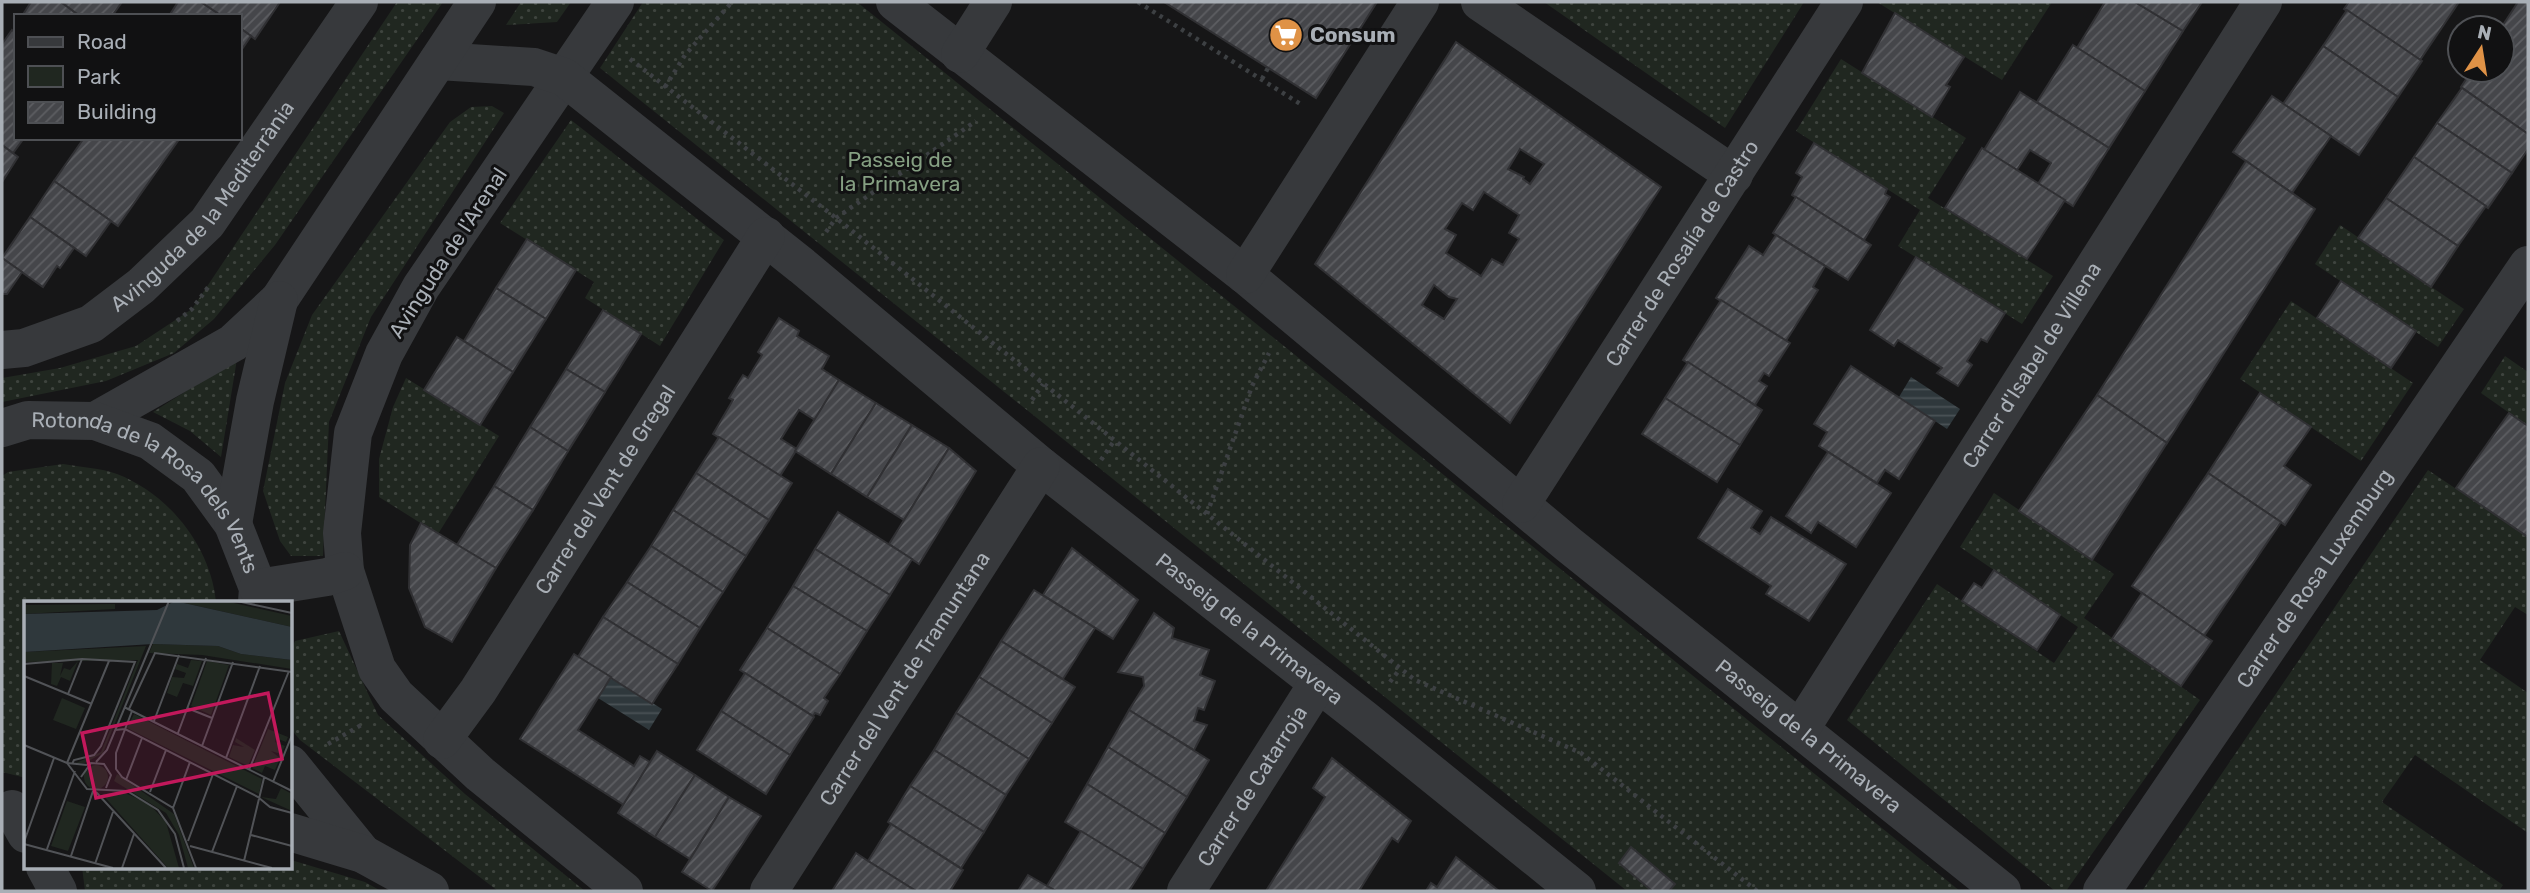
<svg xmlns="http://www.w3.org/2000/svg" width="2530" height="893" viewBox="0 0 2530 893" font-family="Rubik,sans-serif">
  <defs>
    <pattern id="green-dots" width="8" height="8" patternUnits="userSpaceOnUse" patternTransform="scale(1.75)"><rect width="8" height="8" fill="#202720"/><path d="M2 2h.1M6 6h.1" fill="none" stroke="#3e443e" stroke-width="1.8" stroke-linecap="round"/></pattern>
    <pattern id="water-rules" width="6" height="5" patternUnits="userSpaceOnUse" patternTransform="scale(1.75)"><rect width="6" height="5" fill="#2f383c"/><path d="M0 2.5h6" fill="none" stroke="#4a5256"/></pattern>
    <pattern id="building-hatch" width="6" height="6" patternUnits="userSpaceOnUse" patternTransform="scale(1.75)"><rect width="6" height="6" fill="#45464a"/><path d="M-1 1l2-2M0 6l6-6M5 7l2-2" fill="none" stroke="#5d5e62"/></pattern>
  </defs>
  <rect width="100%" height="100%" fill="#161617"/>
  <g fill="url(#green-dots)">
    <path d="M397,2H443L275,245L214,319L174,353L106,381L2,402V378L60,368L136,346L192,309Z"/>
    <path d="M521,2H571L557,22L506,25Z"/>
    <path d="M643,2H857L1960,891H1627L600,68Z"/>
    <path d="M1544,2H1804L1725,128Z"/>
    <path d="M1877,2H2052L2002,80Z"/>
    <path d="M1841,59L1966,138L1928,198L2053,276L2022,324L1898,246L1920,210L1796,131Z"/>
    <path d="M492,106L504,113L371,317L329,422L323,556H291L280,541L263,491L285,383L312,315L450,122L471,107Z"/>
    <path d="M571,120L724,240L660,346L585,298L594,282L500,223Z"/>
    <path d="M2340,225L2464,309L2438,347L2315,264Z"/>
    <path d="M2291,301L2413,383L2361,461L2240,379Z"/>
    <path d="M2505,356L2528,372V426L2481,393Z"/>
    <path d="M237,359L221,457L190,431L153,412Z"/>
    <path d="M406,378L499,436L438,534L379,497V459L393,407Z"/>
    <path d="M63,464C80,467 101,468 117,474C169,494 211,547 216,602H26V778L2,772V476L8,472Z"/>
    <path d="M2428,470L2528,537V615L2515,607L2480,660L2528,693V833L2415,755L2382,802L2503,885L2499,891H2142Z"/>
    <path d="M1994,493L2114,574L2084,618L2200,700L2066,891H2055L1847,720L1937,584L2054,663L2078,627L1960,547Z"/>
    <path d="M339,631L378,715L465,794L585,891H498L300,740L291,729L290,653L295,641Z"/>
    <path d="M291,860L365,882L381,891H85L82,867H290Z"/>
  </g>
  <g fill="url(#water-rules)">
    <path d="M1911,377L1960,409L1947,429L1899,397Z"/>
    <path d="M611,677L662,709L649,730L598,698Z"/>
  </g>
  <g fill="url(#building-hatch)" stroke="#303033" stroke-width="2" fill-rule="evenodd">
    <path d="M31,2H61L80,16H22Z"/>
    <path d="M61,2H122L112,16H80Z"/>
    <path d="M178,2H201L222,16H169Z"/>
    <path d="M201,2H280L255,39L240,28V16H222Z"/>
    <path d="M1164,2H1377L1316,98Z"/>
    <path d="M2105,2H2135L2183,31L2145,91L2077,48Z"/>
    <path d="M2135,2H2202L2183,31Z"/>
    <path d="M2349,2H2459L2420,60L2344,9Z"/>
    <path d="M2518,2H2528V134L2461,87L2472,70H2502L2501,28Z"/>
    <path d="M2347,10L2422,61L2398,97L2323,46Z"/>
    <path d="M1895,13L1964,57L1946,85L1950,87L1932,117L1862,73Z"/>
    <path d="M240,28L251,36L240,52Z"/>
    <path d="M12,30L16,33V138H24L13,153L2,145V44Z"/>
    <path d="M1456,42L1661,187L1510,423L1315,264ZM1520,149L1544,164L1530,184L1523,179L1524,177L1508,169ZM1484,192L1519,215L1509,233L1519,239L1503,265L1492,259L1481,276L1446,253L1456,235L1445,229L1462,203L1473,210ZM1434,285L1449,297L1457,299L1444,319L1422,305Z"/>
    <path d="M2073,45L2145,91L2109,148L2037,102Z"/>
    <path d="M2323,46L2398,97L2359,155L2283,104Z"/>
    <path d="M2462,88L2528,134V149L2512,173L2437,123Z"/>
    <path d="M2020,92L2109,148L2073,206L2038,184L2051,163L2030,150L2017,170L1984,150Z"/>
    <path d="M2272,96L2331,136L2292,193L2233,152Z"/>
    <path d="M2437,123L2512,173L2488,208L2414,157Z"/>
    <path d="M84,138H180L118,226L54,181Z"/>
    <path d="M1814,143L1887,189L1885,194L1890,197L1864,240L1792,195L1802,177L1796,173Z"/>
    <path d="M2,145L18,157L2,182Z"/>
    <path d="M1982,148L2065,200L2027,259L1945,208Z"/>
    <path d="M2414,157L2486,206L2458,246L2386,198Z"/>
    <path d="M2246,161L2315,209L2167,443L2097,395Z"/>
    <path d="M54,181L111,221L86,256L30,217Z"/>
    <path d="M1796,197L1871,245L1848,280L1773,233Z"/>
    <path d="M2386,198L2458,246L2431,287L2358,238Z"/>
    <path d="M30,217L74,248L60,268L57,266L43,287L2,258Z"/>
    <path d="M1776,235L1825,266L1813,287L1818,290L1786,341L1716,298L1749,246L1763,255Z"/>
    <path d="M527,239L576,270L546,319L496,288Z"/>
    <path d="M1916,257L2005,313L1987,342L1981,339L1967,361L1972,365L1958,386L1937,373L1942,368L1898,340L1894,346L1870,330Z"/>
    <path d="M2,258L22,272L7,294H2Z"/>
    <path d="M2341,281L2416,331L2391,368L2317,318Z"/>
    <path d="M496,288L546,319L513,372L464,341Z"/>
    <path d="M1721,300L1790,343L1769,376L1764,373L1759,381L1767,386L1755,405L1683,360Z"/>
    <path d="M603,310L641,334L605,392L566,369Z"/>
    <path d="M779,318L799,331L797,336L829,356L822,369L839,380L815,420L799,410L781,439L797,449L780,476L713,434L733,400L729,398L743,375L748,378L762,355L758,352Z"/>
    <path d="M457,337L513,372L480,425L424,390Z"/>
    <path d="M1688,362L1762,410L1740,445L1665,398Z"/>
    <path d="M1851,366L1935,421L1899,479L1885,470L1877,483L1819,446L1827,432L1814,424Z"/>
    <path d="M566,369L605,392L568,451L530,427Z"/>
    <path d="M839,380L876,403L831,474L795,451Z"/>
    <path d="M2260,393L2311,427L2284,466L2311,485L2285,525L2208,473Z"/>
    <path d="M2097,395L2167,443L2092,560L2019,511Z"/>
    <path d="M1665,398L1740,445L1717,482L1642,434Z"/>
    <path d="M876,403L912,425L867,497L831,474Z"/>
    <path d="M2509,413L2528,426V537L2456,488Z"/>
    <path d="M912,425L949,448L904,520L867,497Z"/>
    <path d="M530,427L568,451L533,510L494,486Z"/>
    <path d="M719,437L792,483L769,520L696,473Z"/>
    <path d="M949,448L976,471L919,564L889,544Z"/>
    <path d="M1828,452L1891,493L1856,547L1818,522L1811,533L1786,516Z"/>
    <path d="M696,473L769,520L746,556L673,510Z"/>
    <path d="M2208,473L2281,522L2204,636L2132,586Z"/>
    <path d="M494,486L533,510L496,568L457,545Z"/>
    <path d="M1728,489L1762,511L1751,528L1760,534L1771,517L1846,564L1809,621L1766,594L1771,586L1698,538Z"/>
    <path d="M673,510L746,556L723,592L651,546Z"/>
    <path d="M838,512L912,559L890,595L815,549Z"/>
    <path d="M421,523L496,568L452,642L425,627L409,588L410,545Z"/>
    <path d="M651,546L723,592L700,628L627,582Z"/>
    <path d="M1072,548L1138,600L1113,639L1043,595Z"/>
    <path d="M815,549L890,595L867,631L793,586Z"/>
    <path d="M1994,570L2060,615L2037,650L1962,601L1974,583L1982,588Z"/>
    <path d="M627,582L700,628L678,664L603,617Z"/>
    <path d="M793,586L867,631L840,674L767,628Z"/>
    <path d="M1034,590L1095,628L1063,679L1001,641Z"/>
    <path d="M2142,593L2212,641L2181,686L2112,639Z"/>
    <path d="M1154,613L1174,628L1172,638L1209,650L1200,675L1215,681L1204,710L1198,708L1194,721L1207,725L1194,750L1129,710L1144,686L1143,677L1118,672Z"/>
    <path d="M603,617L678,664L652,704L578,657Z"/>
    <path d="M767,628L840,674L824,698L828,701L820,715L815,713L813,716L740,670Z"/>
    <path d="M1001,641L1075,687L1052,723L979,677Z"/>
    <path d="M574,654L611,677L578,730L634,766L640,756L650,762L624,805L520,739Z"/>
    <path d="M745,673L814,717L790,755L721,711Z"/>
    <path d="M979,677L1052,723L1029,759L956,713Z"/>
    <path d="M1129,710L1209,760L1187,797L1108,747Z"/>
    <path d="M721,711L790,755L766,794L697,750Z"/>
    <path d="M956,713L1029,759L1006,795L934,750Z"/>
    <path d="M1108,747L1187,797L1165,833L1087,784Z"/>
    <path d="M934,750L1006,795L984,832L910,786Z"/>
    <path d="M657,751L695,775L655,837L618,813Z"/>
    <path d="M1332,758L1411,821L1398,842L1392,838L1359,891H1266L1325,797L1313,788Z"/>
    <path d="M695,775L729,797L690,859L655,837Z"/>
    <path d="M1087,784L1165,833L1143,869L1065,822Z"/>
    <path d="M910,786L984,832L961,868L888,822Z"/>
    <path d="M729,797L761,816L712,891L682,872Z"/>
    <path d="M891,824L963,870L950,891H916L868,861Z"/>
    <path d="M1081,831L1143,869L1129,891H1056L1047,886Z"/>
    <path d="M1631,847L1675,884L1669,891H1652L1619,863Z"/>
    <path d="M856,853L868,861L916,891H832Z"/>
    <path d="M1456,857L1489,883L1499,891H1426L1431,883L1437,887Z"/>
    <path d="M1028,875L1047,886L1056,891H1018Z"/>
  </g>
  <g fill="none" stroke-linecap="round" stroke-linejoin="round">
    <g stroke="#3d4043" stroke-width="4.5" stroke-dasharray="3.5 5" stroke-linecap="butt">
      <path d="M1138,2L1302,105"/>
      <path d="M630,59L836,218L1415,680L1581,753L1757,891"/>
      <path d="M1262,79L1268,68"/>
      <path d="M665,87L685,55L732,2"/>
      <path d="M826,232L836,218L976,121"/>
      <path d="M177,321L192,309L209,286"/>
      <path d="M1032,400L1043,384"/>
      <path d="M1101,460L1114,441"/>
      <path d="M1207,514L1252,386L1269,353"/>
      <path d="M1390,682L1400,669"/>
      <path d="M328,744L363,724"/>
    </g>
    <g stroke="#37393c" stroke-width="38">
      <path d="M615,2L421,287L384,354L353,433L342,533L345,571L377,669L396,696L480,774L624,891"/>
      <path id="s1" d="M895,2L1245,275L1569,545L2002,891"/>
      <path d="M1480,2L1734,175"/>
      <path d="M960,54L993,2"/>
      <path id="s2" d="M438,61L534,67L564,77L802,266L1041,466L1364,719L1577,891"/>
      <path d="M1245,275L1420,2"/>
      <path id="s3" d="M2,350L24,348L91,324L141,286L207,223L359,2"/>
      <path d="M95,421L233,343L279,300L477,2"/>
      <path id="s4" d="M2,428L28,420L95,421L150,441L198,476L233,524L258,588L257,602"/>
      <path id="s5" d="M1521,504L1844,2"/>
      <path d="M233,524L255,401L279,300"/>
      <path d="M258,588L327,577L345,571"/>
      <path id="s6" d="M1801,728L2263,2"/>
      <path id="s7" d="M442,740L478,691L766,236"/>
      <path d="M290,764L363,854"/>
      <path d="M12,809L26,834"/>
      <path d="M290,832L363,854L430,891"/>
      <path d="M45,867L58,891"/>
      <path id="s8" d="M769,891L1041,466"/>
      <path id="s9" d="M1186,891L1318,683"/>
      <path id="s10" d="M2102,891L2528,265"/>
    </g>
  </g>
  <defs>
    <g id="supermarket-disc" transform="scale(1.75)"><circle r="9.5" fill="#df9246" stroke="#111112"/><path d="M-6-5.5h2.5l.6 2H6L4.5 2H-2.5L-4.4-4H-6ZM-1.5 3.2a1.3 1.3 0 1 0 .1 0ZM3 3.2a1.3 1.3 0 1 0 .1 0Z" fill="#fff"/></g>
  </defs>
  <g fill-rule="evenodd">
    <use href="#supermarket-disc" x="1286" y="35"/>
  </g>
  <g text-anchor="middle" stroke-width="6" stroke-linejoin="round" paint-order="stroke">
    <g font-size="21" font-weight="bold" fill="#a9afb6" stroke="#111112" text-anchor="start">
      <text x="1310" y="42">Consum</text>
    </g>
    <g font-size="21" fill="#859f82" stroke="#111112">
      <text x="900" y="167">Passeig de<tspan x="900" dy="24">la Primavera</tspan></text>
    </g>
    <g font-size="21" fill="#a9afb6" stroke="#111112">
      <text dy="7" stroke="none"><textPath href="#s3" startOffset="257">Avinguda de la Mediterrània</textPath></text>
      <text transform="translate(448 253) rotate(-57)" y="7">Avinguda de l'Arenal</text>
      <text dy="7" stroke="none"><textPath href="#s5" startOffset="298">Carrer de Rosalía de Castro</textPath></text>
      <text dy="7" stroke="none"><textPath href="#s6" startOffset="430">Carrer d'Isabel de Villena</textPath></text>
      <text dy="7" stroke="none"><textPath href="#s7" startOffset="299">Carrer del Vent de Gregal</textPath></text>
      <text dy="7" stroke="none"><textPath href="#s4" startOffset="177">Rotonda de la Rosa dels Vents</textPath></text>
      <text dy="7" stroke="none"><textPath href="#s10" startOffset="378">Carrer de Rosa Luxemburg</textPath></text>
      <text dy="7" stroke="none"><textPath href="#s2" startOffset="1008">Passeig de la Primavera</textPath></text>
      <text dy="7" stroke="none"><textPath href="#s8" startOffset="252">Carrer del Vent de Tramuntana</textPath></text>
      <text dy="7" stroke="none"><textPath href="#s1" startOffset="1172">Passeig de la Primavera</textPath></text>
      <text dy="7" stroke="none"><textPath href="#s9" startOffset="124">Carrer de Catarroja</textPath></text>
    </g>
  </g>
  <g transform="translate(24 601)">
    <rect width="268" height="268" fill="#161617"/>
    <path d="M91,3V8L0,13V4ZM129,43L194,45L217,53L268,59V68L178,54L125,52ZM122,45L79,152L61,162H52L77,151L114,59L0,61V51ZM167,59L178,60L169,85L159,82L153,96L143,92L148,76L160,77L162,72L151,68L153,63L164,67ZM54,60L46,80L37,76L33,85L27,83L28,62H39L36,75L40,67L46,69ZM183,60L205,64L187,114L167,105ZM110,113L238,178L235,193L103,127ZM244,128L264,136L262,141L252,137L251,141L261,145L257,153L247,150L256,157L251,169L241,165L238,172L228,167ZM212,137L231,149L224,165L205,156L209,144L220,146L211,141ZM60 176a12 12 0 1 1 24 0a12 12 0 1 1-24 0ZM93,173L150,213L170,267H164L155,234L142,212L90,180ZM257,187L268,193V210L237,196L252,198ZM99,191L125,203L142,221L155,267H144L78,193ZM43,200L61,206L44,250L27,245Z" fill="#202720"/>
    <path d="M151,0H201L268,15V26Z" fill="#202720"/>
    <path d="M38,97L61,107L52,128L29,119Z" fill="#202720"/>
    <path d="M151,0L268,26V59L217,53L194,45L129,43L0,51V13L133,9Z" fill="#2f383c"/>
    <path fill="none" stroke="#515357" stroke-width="2" d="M213,0L268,12M0,1L76,0M0,63L58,58L111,61L77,145L70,154L50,159L48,163M0,75L68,103M44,93L58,58M100,106L268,190M163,107L188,117M105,108L131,52L268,71M108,110L92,152V168L98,176L149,207L172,267M130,120L155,54M91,129L101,128L234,196L246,206L268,212M154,132L182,57M0,144L43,162L63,164M178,145L209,61M202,157L236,65M72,161L83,149L145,0M43,162L63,188L103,190L134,209L151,233L160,267M43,162L85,60M225,169L265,70M57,176L67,162L80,163L87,174L82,187M102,179L118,137M249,181L268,134M72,191L142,267M126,191L142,149M149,207L166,161M227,234L268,245M164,240L189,173M0,241L30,157M0,243L89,267M166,245L248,267M23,248L51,170M188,251L213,185M47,255L69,190M220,260L240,177M71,263L89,211M98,267L110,233"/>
    <path fill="#c2185b" fill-opacity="0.15" stroke="#c2185b" stroke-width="3.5" d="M244,92L258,158L72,197L58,132Z"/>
    <rect width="268" height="268" fill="none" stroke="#a9afb6" stroke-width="3.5"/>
  </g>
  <rect width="2530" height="893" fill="none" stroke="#a9afb6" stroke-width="7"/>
  <rect x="14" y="14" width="228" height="126" fill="#111112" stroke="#4e5054" stroke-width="2"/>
  <rect x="28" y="37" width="35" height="10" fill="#37393c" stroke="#4e5054" stroke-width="2"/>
  <text x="77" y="49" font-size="21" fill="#a9afb6">Road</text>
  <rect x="28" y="66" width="35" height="21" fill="#202720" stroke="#4e5054" stroke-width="2"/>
  <text x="77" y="84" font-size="21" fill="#a9afb6">Park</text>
  <rect x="28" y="102" width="35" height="21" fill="url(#building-hatch)" stroke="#4e5054" stroke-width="2"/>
  <text x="77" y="119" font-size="21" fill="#a9afb6">Building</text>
  <g transform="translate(2481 49) rotate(12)"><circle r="33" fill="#111112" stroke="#4e5054" stroke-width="2"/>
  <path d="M0-5L12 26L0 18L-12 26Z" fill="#df9246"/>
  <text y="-10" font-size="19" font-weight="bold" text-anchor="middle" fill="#a9afb6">N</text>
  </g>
</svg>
